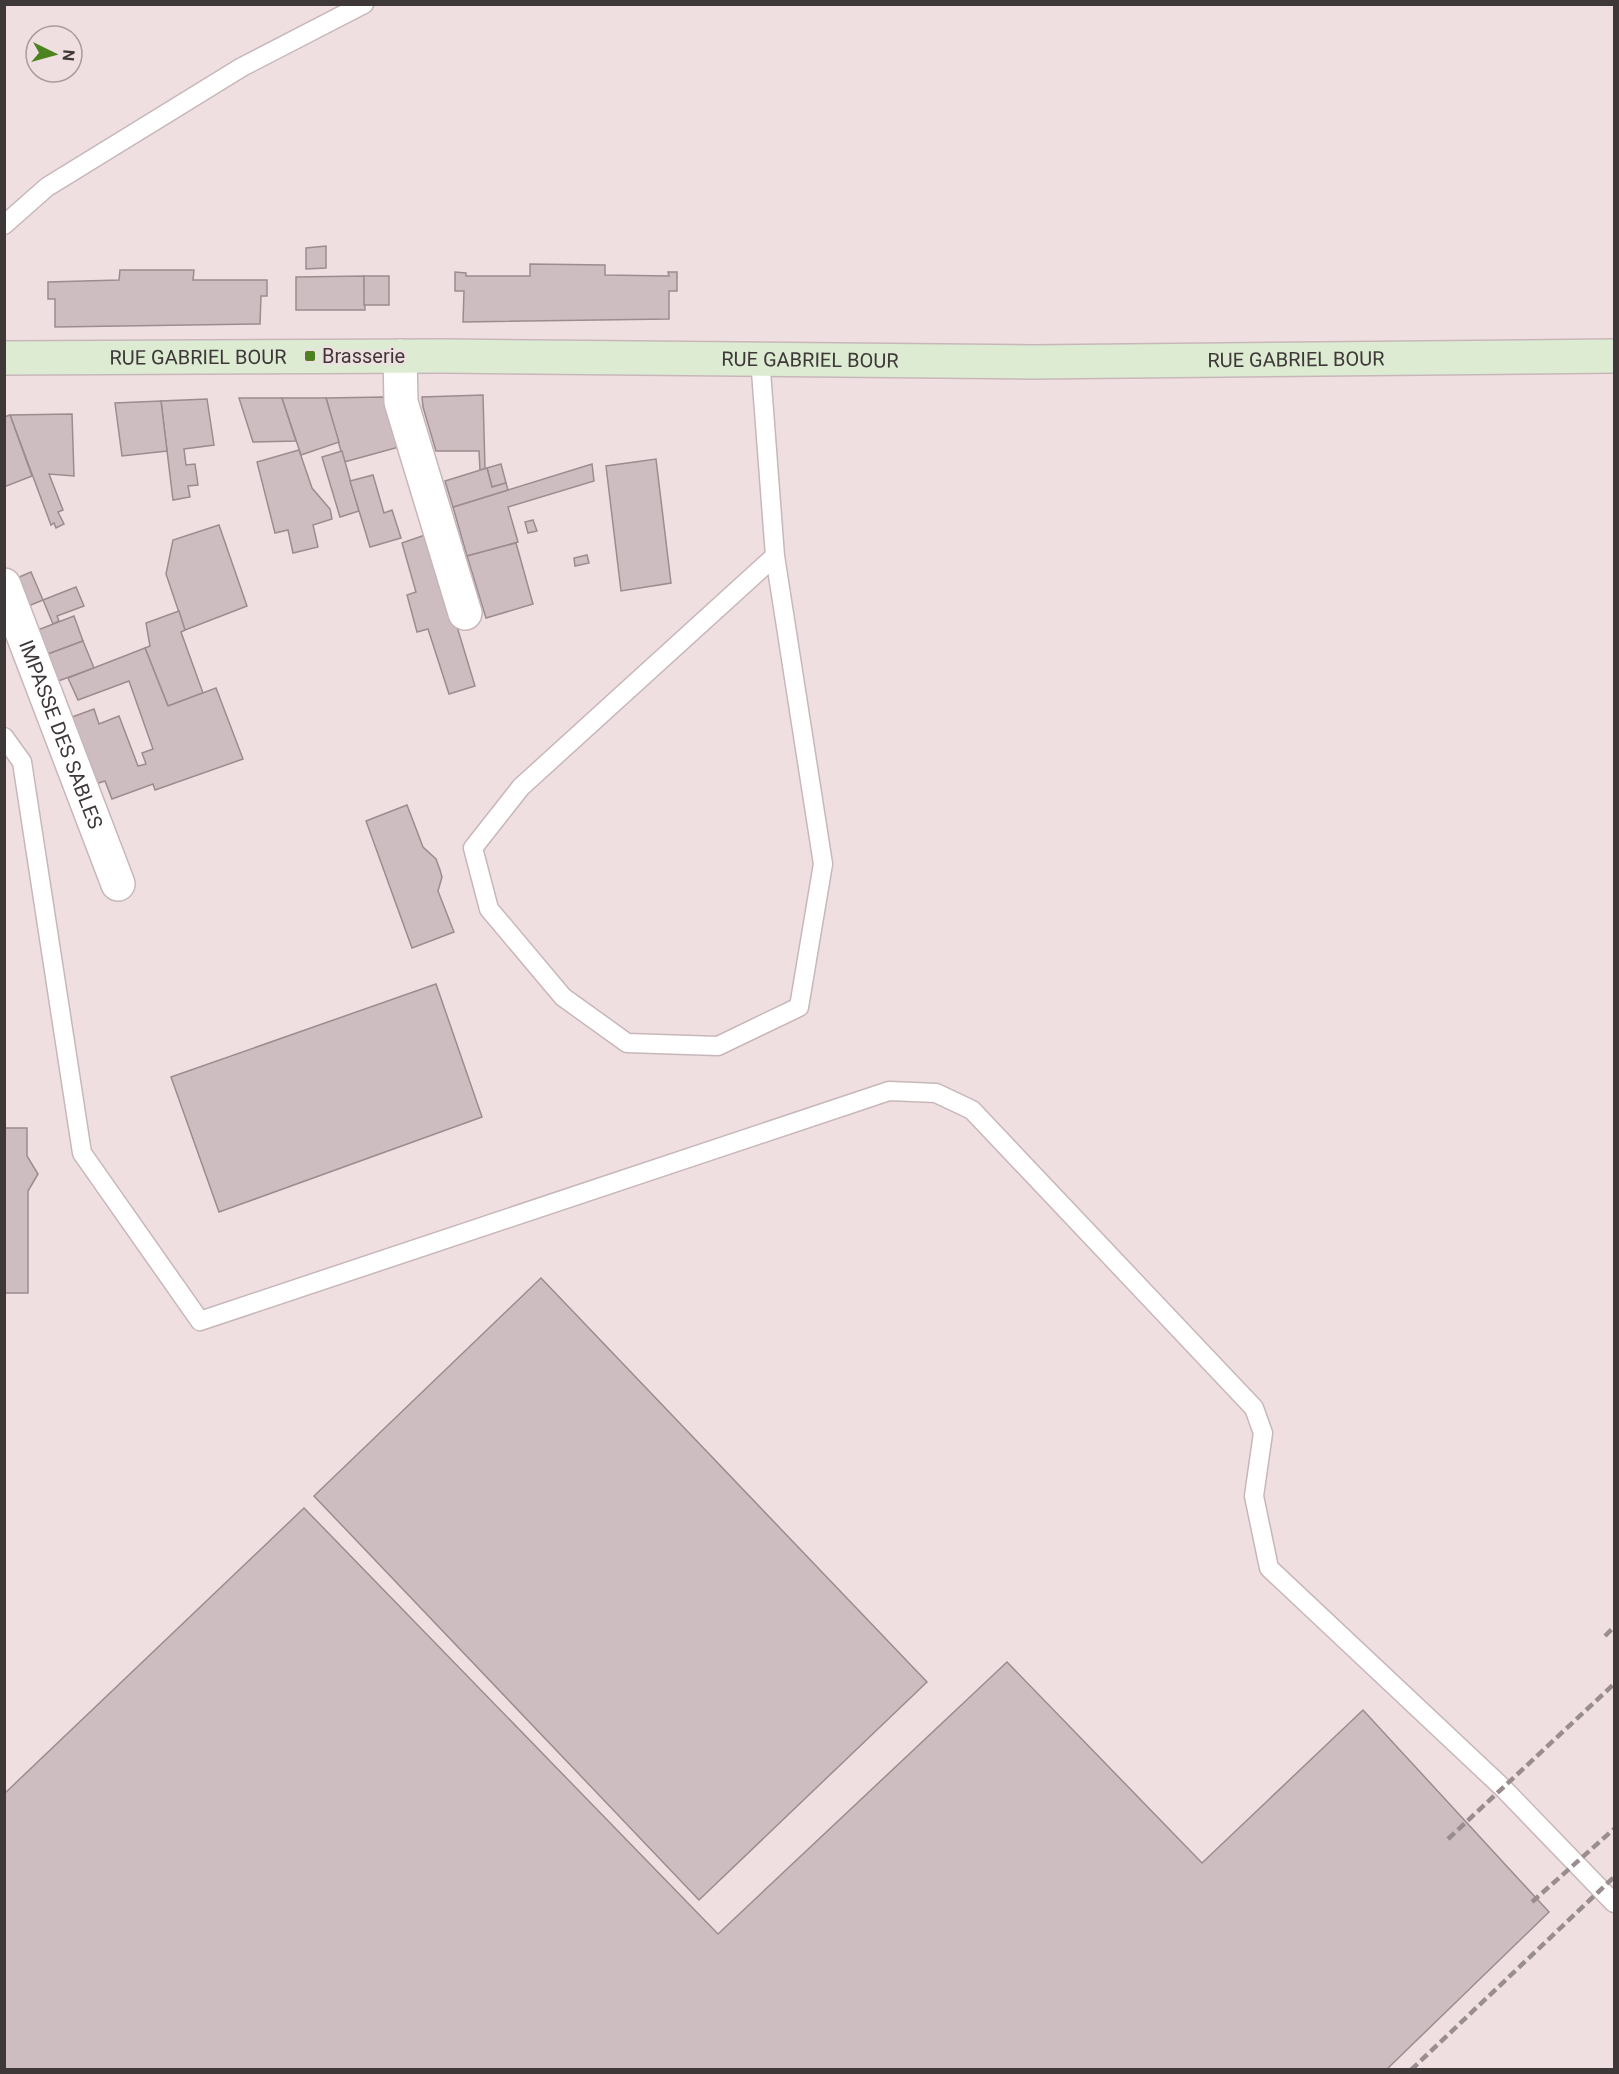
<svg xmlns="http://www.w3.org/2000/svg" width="1619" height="2074" viewBox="0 0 1619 2074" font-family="Roboto,sans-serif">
  <rect width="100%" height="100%" fill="#f0dfe1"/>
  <g fill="#cebdc0" stroke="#9c8c8f" stroke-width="1.5">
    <path d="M326,246V268L306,269V248Z"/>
    <path d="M530,264L605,265V275L669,276L668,272H677V291H669V319L463,322L464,291H455V272L466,273V276H530Z"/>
    <path d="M120,270H194L193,280H267V296H261L260,324L55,327V299H48V282L119,280Z"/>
    <path d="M364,276L365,310H296V277Z"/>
    <rect x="364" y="276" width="25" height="29"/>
    <path d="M483,395L485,469L480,470L479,451H436L423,407L422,397Z"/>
    <path d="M384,397L399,447L344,462L326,398Z"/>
    <path d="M239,398H282L296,441L253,442Z"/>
    <path d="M282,398H326L339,442L301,455Z"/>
    <path d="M207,399L214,445L184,449L186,465L195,464L198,485L188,486L190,497L173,500L161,401Z"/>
    <path d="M161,401L167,451L122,456L115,403Z"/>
    <path d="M72,414L74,476L49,474L63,510L58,512L64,524L56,528L54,523L51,525L10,415Z"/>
    <path d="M10,415L32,476L4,487V417Z"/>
    <path d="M299,450L312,488L330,509L332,519L313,525L318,547L293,553L288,530L275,533L257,462Z"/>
    <path d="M342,451L359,511L340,517L322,457Z"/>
    <path d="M656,459L671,583L621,591L606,466Z"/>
    <path d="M501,464L506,483L492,487L487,468Z"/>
    <path d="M592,464L594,481L508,507L518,542L467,556L453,507Z"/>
    <path d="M487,468L492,487L506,483L508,490L453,507L445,481Z"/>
    <path d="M373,475L384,513L392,510L401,538L370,547L350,481Z"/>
    <path d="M533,520L537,531L528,533L525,522Z"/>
    <path d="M219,525L247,606L185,630L166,574L173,540Z"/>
    <path d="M425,535L450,621L455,620L475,686L449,694L428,629L417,632L407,595L416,592L402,543Z"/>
    <path d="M516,543L533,604L486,618L467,556Z"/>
    <path d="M587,555L589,563L575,566L574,558Z"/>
    <path d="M31,572L43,600L21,609L10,581Z"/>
    <path d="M76,587L84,606L57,616L59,621L53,624L43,600Z"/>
    <path d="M179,611L185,630L181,632L203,693L168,706L145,648L150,646L146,623Z"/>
    <path d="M74,616L83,641L40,657L30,633Z"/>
    <path d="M83,641L94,668L50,684L40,657Z"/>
    <path d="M145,648L168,706L216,688L243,759L155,790L153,784L112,799L105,781L89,786L64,720L94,709L99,724L119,716L138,766L146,764L142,753L153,749L129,681L78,700L68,678Z"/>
    <path d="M407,805L423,847L436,859L440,870L442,877L438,891L454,932L412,948L366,821Z"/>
    <path d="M436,984L482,1117L219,1212L171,1077Z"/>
    <path d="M4,1128H27V1156L38,1174L28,1191V1293H4Z"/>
    <path d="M541,1278L927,1682L699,1900L314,1496Z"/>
    <path d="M304,1508L718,1934L1007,1662L1202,1863L1363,1710L1549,1912L1386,2070H4V1794Z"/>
  </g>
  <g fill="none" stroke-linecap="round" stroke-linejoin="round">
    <g stroke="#c8b7ba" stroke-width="21">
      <g id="lane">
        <path d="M4,225L47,187L242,67L364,4"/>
        <path d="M760,358L775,556L823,864L799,1007L718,1046L627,1043L563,997L489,909L473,848L521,787L775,556"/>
        <path d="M4,737L22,762L82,1153L200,1321L889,1091L936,1093L972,1110L1254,1408L1263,1433L1254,1496L1269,1568L1503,1788L1614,1903"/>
      </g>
    </g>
    <g stroke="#c8b7ba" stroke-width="36">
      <g id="street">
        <path d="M400,356L401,402L465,613"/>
        <path id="s1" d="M4,585L118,884"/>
      </g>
    </g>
    <g stroke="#c8b7ba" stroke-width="36">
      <g id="secondary">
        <path id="s2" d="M4,358L443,356L1031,362L1614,356"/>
      </g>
    </g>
    <use href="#lane" stroke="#fff" stroke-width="18"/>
    <use href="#street" stroke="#fff" stroke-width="33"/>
    <use href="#secondary" stroke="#dcebd2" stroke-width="33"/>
    <g stroke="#998d8e" stroke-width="4.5" stroke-dasharray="9 4.5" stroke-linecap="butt">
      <path d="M1605,1636L1614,1627"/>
      <path d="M1448,1839L1614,1684"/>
      <path d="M1532,1902L1614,1829"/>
      <path d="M1411,2070L1614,1877"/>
    </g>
  </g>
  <rect fill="#4b841e" stroke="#f0dfe1" stroke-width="2" x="304" y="350" width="12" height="12" rx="3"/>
  <g text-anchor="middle" stroke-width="4.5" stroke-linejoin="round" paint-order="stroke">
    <g font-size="20" fill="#3f3839" stroke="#f0dfe1" text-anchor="start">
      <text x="322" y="363">Brasserie</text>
    </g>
    <g font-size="20" fill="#3f3839" stroke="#f0dfe1">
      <text dy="7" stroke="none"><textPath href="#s2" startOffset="194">RUE GABRIEL BOUR</textPath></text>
      <text dy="7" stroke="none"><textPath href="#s2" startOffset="806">RUE GABRIEL BOUR</textPath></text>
      <text dy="7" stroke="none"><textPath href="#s2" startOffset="1292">RUE GABRIEL BOUR</textPath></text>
      <text dy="7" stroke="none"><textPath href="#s1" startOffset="160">IMPASSE DES SABLES</textPath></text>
    </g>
  </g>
  <rect width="1619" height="2074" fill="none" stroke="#3f3839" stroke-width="12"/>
  <g transform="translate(54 54) rotate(95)"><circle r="28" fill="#f0dfe1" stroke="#a99c9e" stroke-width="1.5"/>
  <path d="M0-4.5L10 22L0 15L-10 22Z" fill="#4b841e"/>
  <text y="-9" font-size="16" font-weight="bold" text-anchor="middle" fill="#3f3839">N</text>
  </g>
</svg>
